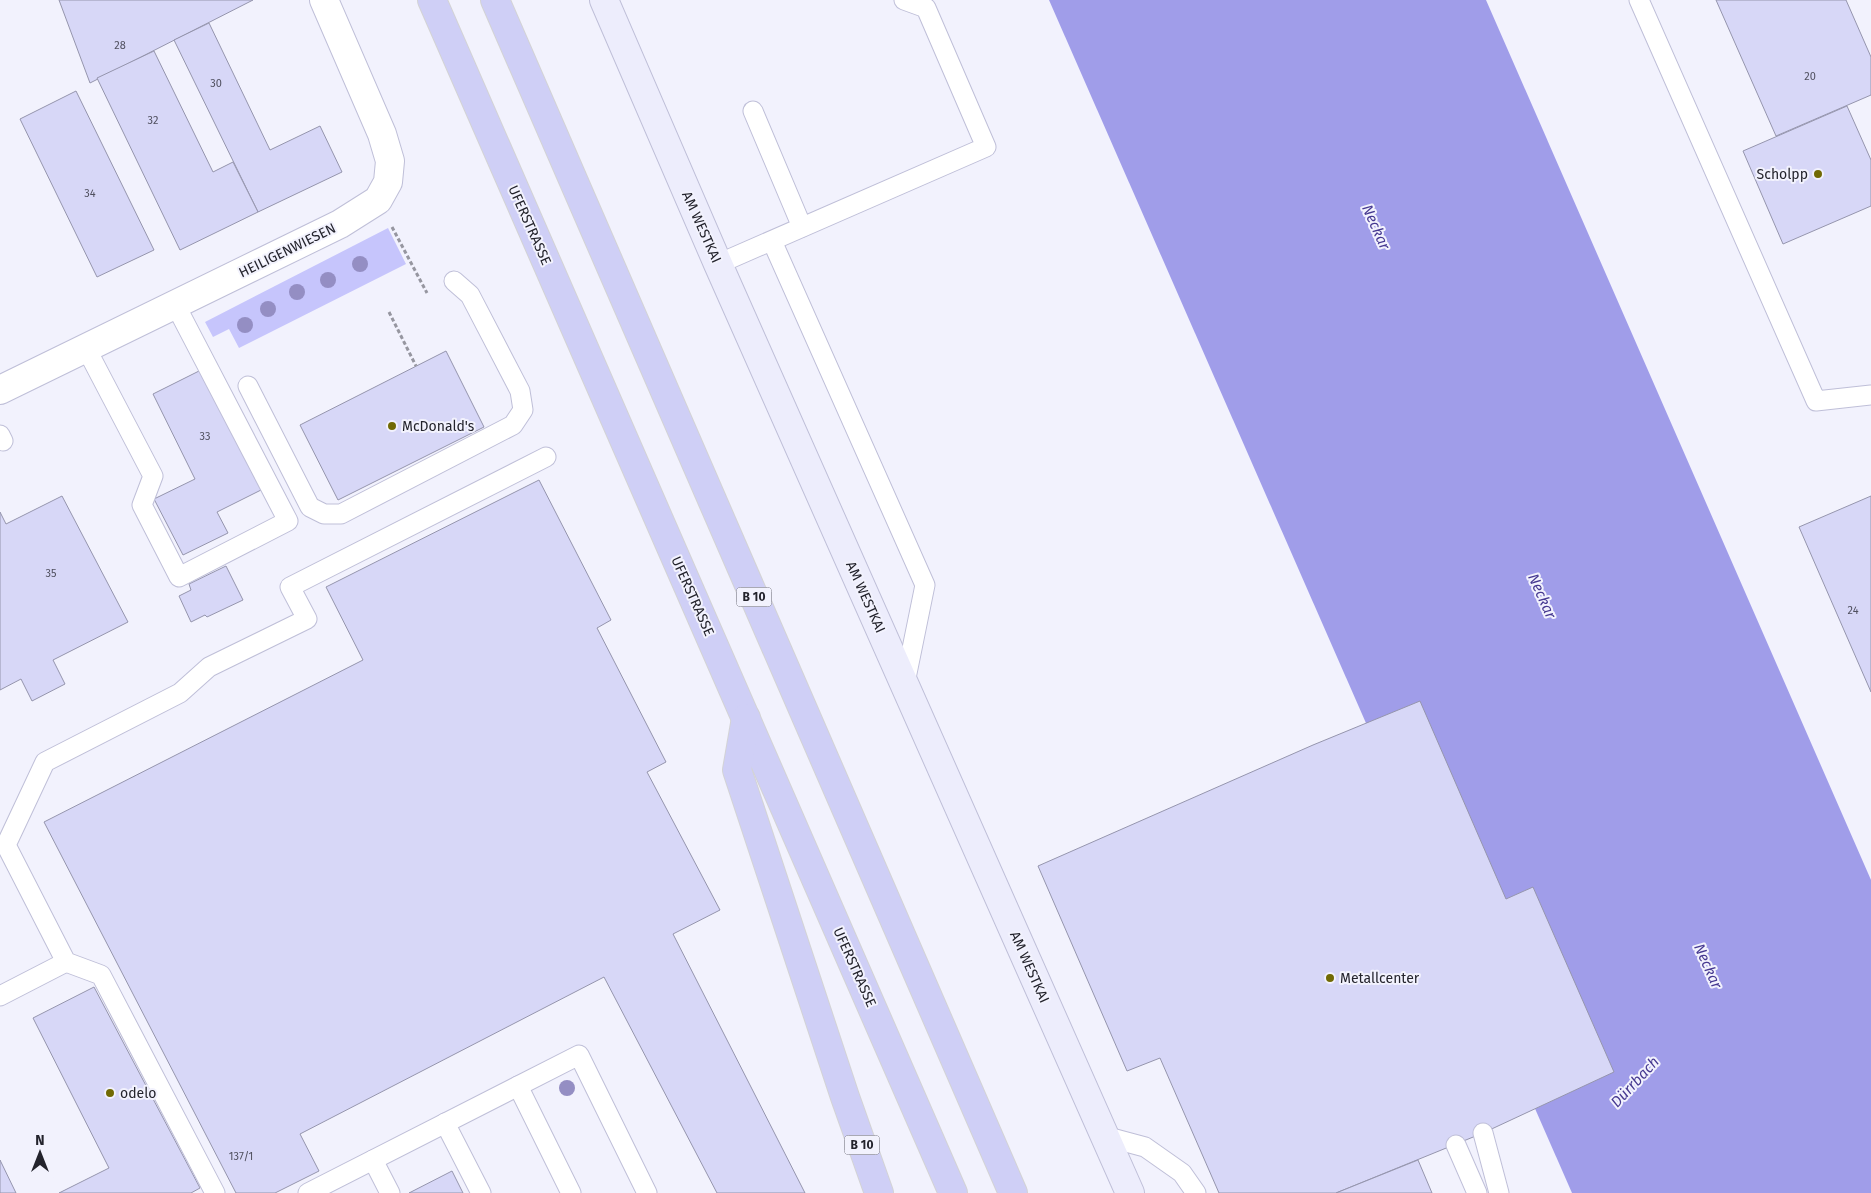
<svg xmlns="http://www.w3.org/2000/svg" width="1871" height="1193" viewBox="0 0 1871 1193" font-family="'Fira Sans',sans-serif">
  <rect width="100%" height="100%" fill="#f2f2fd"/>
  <path fill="#c6c5fc" d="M388,228L406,264L239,348L229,329L213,337L205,322Z"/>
  <path fill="#a09de9" d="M1049,0H1486L1871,880V1193H1572Z"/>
  <g fill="#d7d7f7" stroke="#9595ad">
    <path d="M59,0H253L90,83Z"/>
    <path d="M1716,0H1846L1871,57V95L1776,136Z"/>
    <path d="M209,23L270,150L320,126L342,172L258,212L174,40Z"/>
    <path d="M154,51L213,172L233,162L258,212L180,250L97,78Z"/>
    <path d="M76,91L154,250L97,277L20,119Z"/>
    <path d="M1847,106L1871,160V206L1783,244L1743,151Z"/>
    <path d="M446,351L484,427L338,500L300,425Z"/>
    <path d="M203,369L263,489L217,512L228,533L183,555L154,499L195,479L153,394Z"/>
    <path d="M539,480L611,620L597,628L666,762L647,772L720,910L673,934L805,1193H717L604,977L300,1134L319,1171L275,1193H236L44,822L363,660L326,587Z"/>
    <path d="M62,496L128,622L53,660L65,684L32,701L21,679L0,690V512L6,524Z"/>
    <path d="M1871,496V692L1799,527Z"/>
    <path d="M226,566L243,600L207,617L205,615L191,622L179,596L191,590L189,584Z"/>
    <path d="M1420,701L1506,899L1533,887L1614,1072L1483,1133L1336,1193H1219L1160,1058L1127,1071L1038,866L1313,745Z"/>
    <path d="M94,987L200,1188L191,1193H59L109,1168L33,1018Z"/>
    <path d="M0,1160L16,1193H0Z"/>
    <path d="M1418,1160L1432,1193H1336Z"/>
    <path d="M452,1171L463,1193H409Z"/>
  </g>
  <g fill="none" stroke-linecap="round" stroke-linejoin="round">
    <g stroke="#bfbfd8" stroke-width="21">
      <g id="service">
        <path d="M1639,0L1816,401L1871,395"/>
        <path d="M753,111L802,227"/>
        <path d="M772,241L925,585L905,683"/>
        <path d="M718,264L986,147L926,8L904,0"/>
        <path d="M86,348L153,476L142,505L179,577L288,521L175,304"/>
        <path d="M248,386L310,507L324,514H341L513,425L523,410L520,391L470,295L454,281"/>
        <path d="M0,435L3,441"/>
        <path d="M0,996L66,962"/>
        <path d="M518,1086L571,1193"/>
        <path d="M445,1123L481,1193"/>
        <path d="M1483,1133L1499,1193"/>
        <path d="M1104,1136L1145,1147L1182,1173L1196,1193"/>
        <path d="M1456,1145L1477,1193"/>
        <path d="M373,1160L390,1193"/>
        <path d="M215,1193L101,975L66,962L6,845L45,762L180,693L209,667L307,619L290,587L546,457"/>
        <path d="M308,1193L579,1055L647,1193"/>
      </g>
    </g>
    <g stroke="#bfbfd8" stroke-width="30">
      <path id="minor" d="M0,390L340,224L378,200L388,182L390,161L382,134L324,0"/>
    </g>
    <g stroke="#bfbfd8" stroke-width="30">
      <path id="secondary" d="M604,0L718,264L1130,1193"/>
    </g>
    <g stroke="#d3d3d5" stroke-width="30">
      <g id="trunk">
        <path d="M432,0L953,1193"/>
        <path d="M495,0L1013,1193"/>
        <path d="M746,718L737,770L845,1097L879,1193"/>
      </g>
    </g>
    <g stroke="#9696a0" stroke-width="3" stroke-dasharray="4 2.5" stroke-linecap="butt">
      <path d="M392,227L427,293"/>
      <path d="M389,312L416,366"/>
    </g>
    <use href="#service" stroke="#fff" stroke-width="19"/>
    <use href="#minor" stroke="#fff" stroke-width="28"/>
    <use href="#secondary" stroke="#ededfc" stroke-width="28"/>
    <use href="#trunk" stroke="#cfcff6" stroke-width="28"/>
  </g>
  <g fill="#948ec3">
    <circle cx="360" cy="264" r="8"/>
    <circle cx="328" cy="280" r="8"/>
    <circle cx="297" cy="292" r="8"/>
    <circle cx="268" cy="309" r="8"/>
    <circle cx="245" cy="325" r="8"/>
    <circle cx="567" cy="1088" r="8"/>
  </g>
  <g fill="#716a04" stroke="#f2f2fd" stroke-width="2">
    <circle cx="1818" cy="174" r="5"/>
    <circle cx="392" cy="426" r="5"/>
    <circle cx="1330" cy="978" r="5"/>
    <circle cx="110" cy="1093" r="5"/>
  </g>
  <g text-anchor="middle" stroke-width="4" stroke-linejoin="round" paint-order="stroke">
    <g font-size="11" fill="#50505f">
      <text x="120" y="49">28</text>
      <text x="1810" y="80">20</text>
      <text x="216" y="87">30</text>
      <text x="153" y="124">32</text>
      <text x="90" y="197">34</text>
      <text x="205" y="440">33</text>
      <text x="51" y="577">35</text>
      <text x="1853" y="614">24</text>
      <text x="241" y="1160">137/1</text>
    </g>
    <g fill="#f2f2fd" stroke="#61616b" stroke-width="1">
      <rect x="736.5" y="587.5" width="35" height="19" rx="4"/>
      <rect x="844.5" y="1135.5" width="35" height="19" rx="4"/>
    </g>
    <g font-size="12" font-weight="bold" fill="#23232c">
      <text x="754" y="601">B 10</text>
      <text x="862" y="1149">B 10</text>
    </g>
    <g font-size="14" fill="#23232c" stroke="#f2f2fd" text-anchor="start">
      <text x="1808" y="179" text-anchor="end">Scholpp</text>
      <text x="402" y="431">McDonald's</text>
      <text x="1340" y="983">Metallcenter</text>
      <text x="120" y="1098">odelo</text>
    </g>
    <g font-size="14" fill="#23232c" stroke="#f2f2fd">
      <text transform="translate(530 225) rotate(66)" y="5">UFERSTRASSE</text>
      <text transform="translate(702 227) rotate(66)" y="5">AM WESTKAI</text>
      <text transform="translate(287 250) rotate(-26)" y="5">HEILIGENWIESEN</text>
      <text transform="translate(693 596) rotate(66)" y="5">UFERSTRASSE</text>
      <text transform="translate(866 597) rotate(66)" y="5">AM WESTKAI</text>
      <text transform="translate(855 967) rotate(66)" y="5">UFERSTRASSE</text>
      <text transform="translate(1030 967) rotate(66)" y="5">AM WESTKAI</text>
    </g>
    <g font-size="15" font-style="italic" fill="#463991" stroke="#f2f2fd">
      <text transform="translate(1376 227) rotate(66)" y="5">Neckar</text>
      <text transform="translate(1542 596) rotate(66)" y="5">Neckar</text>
      <text transform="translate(1708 966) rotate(66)" y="5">Neckar</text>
      <text transform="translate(1635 1082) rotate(-47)" y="5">Dürrbach</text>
    </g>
  </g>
  <g transform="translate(40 1153)" stroke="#f2f2fd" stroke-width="4" paint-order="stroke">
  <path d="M0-4L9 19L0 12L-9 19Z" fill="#23232c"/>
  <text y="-8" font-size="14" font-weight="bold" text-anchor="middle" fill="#23232c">N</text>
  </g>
</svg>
